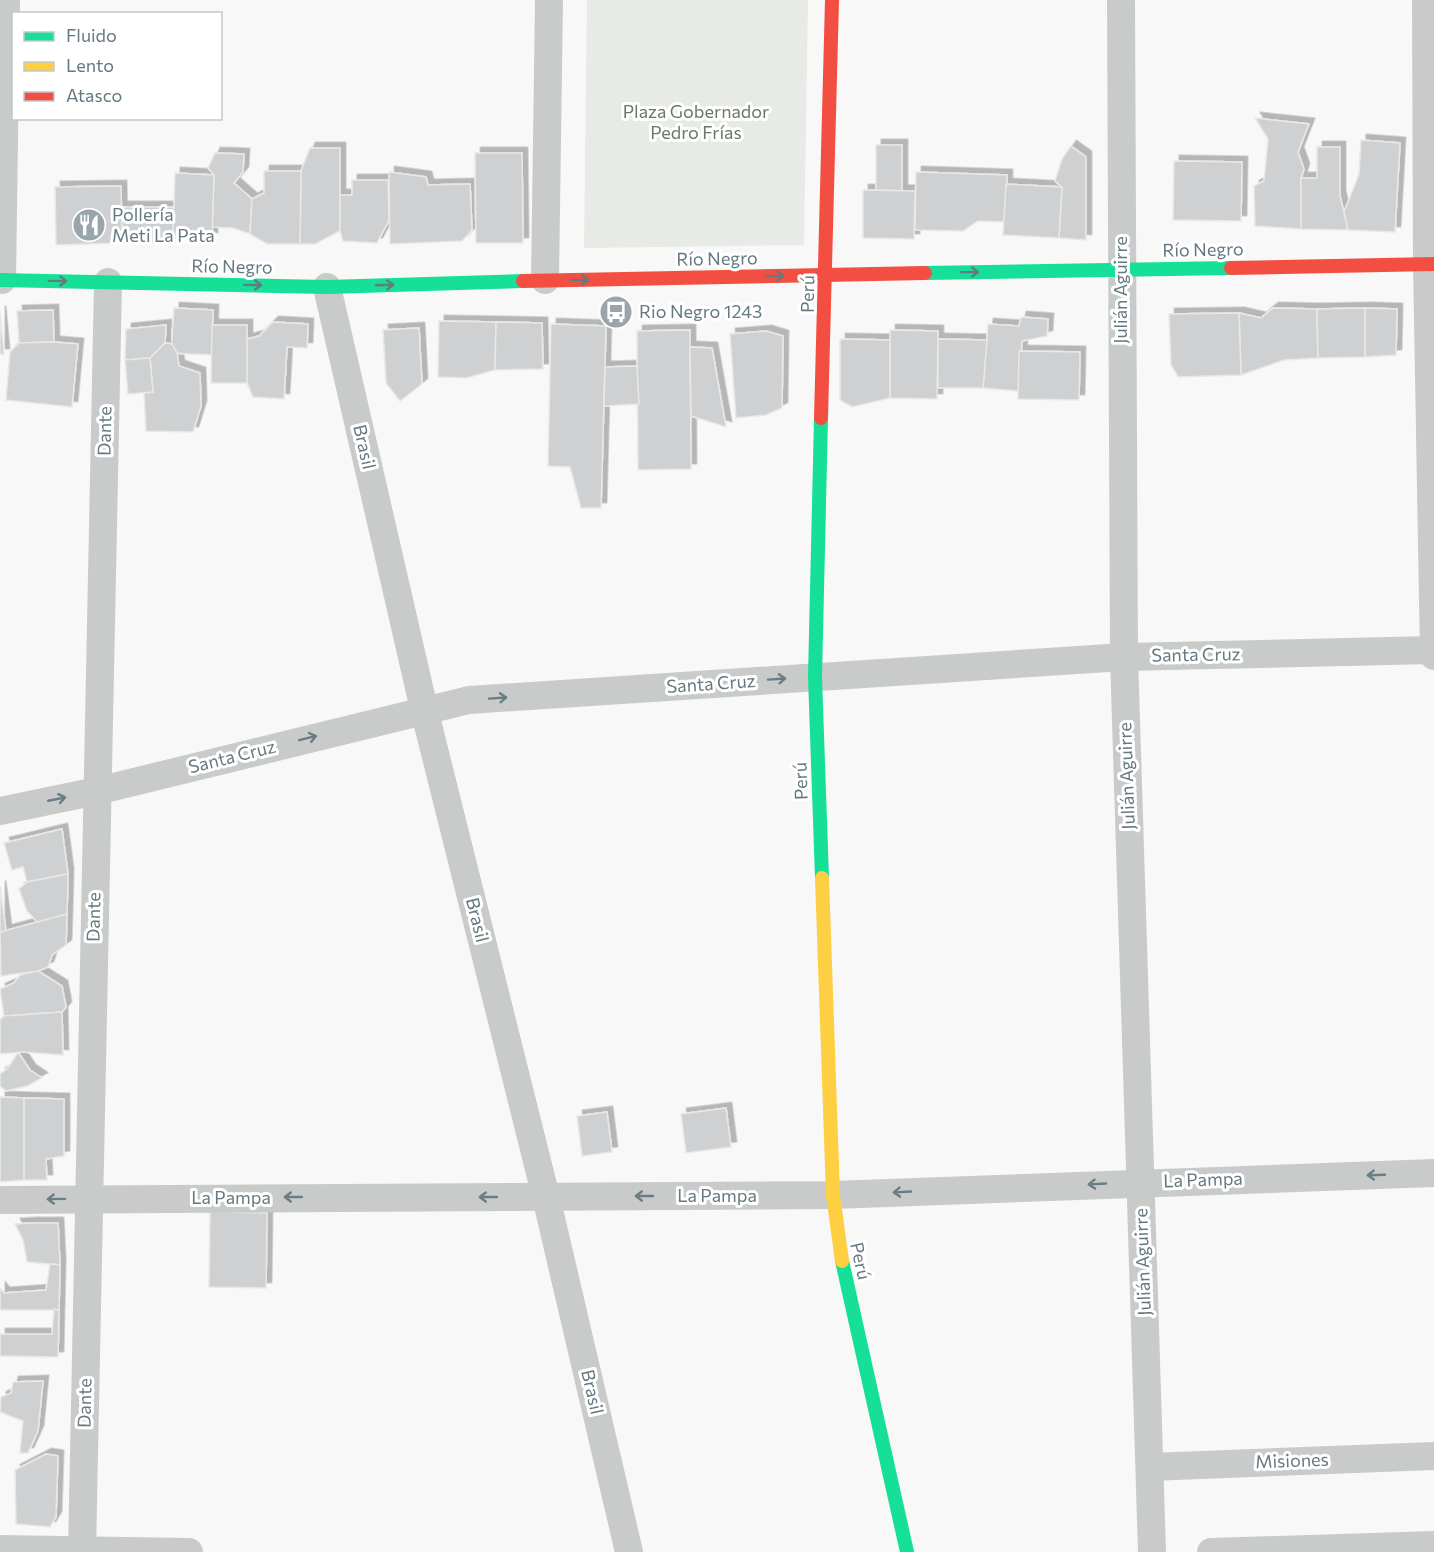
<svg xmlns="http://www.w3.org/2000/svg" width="1434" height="1552" viewBox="0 0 1434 1552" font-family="Commissioner,sans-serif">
  <defs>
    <filter id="shadow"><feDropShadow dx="5.5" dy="-5.5" stdDeviation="0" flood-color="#0004"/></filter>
  </defs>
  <rect width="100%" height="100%" fill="#f8f8f8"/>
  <path fill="#e8eae5" d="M587,0H808L804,245L584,248Z"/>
  <g fill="#ced0d1" stroke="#e8e8e8" stroke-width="1.5" filter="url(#shadow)">
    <path d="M1255,118L1309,124L1298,152L1304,169L1301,178V229L1255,226L1254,186L1264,181L1268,139Z"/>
    <path d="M1361,140L1400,143L1395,232L1348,230L1344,212L1359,174Z"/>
    <path d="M876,145H902V191L876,190Z"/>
    <path d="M1071,146L1086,157V240L1059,238L1062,187L1055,181L1062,159Z"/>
    <path d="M1317,147H1340V196L1348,230L1301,229V178H1317Z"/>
    <path d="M310,148H340V231L315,244H300L301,171Z"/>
    <path d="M215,153L244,154L243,172L234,183L252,199L250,234L233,228L212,227L214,175L208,168Z"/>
    <path d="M475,153H522L523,243H476Z"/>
    <path d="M1174,161L1242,162L1241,221L1173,220Z"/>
    <path d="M264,171H301L300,244H267L250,234L252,199L264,193Z"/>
    <path d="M389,172L426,177L428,185L470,184L472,230L462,241L390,244Z"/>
    <path d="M916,172L1007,175L1005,222L978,221L963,231L915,230Z"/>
    <path d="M175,173L214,175L212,238L173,236Z"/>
    <path d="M352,180H388L389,220L377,243L343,241L340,231V195H352Z"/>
    <path d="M1006,184L1062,187L1059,238L1003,235Z"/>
    <path d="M121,186L122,243L56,245L55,187Z"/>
    <path d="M863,190L915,191L914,239L863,238Z"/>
    <rect x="122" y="207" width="51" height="36"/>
    <path d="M174,308L213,310L212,355L171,353Z"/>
    <path d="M1273,308L1317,309L1318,358L1284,360L1241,375L1239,313L1261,318Z"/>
    <path d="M1365,308V357L1318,358L1317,309Z"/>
    <path d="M1365,308L1397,309L1396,355L1365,357Z"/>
    <path d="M53,310L54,342L19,343L17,311Z"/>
    <path d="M0,311L4,354H0Z"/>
    <path d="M1239,313L1241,375L1178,377L1171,365L1169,314Z"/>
    <path d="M1021,317L1048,319L1047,336L1022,341L1019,391L983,388L988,324L1019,326Z"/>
    <path d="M439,321L496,322L495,370L466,378L438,377Z"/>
    <path d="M273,322L308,324L307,348L287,347L284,399L253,397L247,383V339L259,336Z"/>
    <path d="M496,322L542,323L543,369L495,370Z"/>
    <path d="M551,324L606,326L601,508H581L570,467L548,466Z"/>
    <path d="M166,325L165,343L150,358L125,360L126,329Z"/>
    <path d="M212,325H247V383H211Z"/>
    <path d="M419,328L422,384L400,401L386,383L383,330Z"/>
    <path d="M690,330L691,469L638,470L637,331Z"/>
    <path d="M890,330L938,331L937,399L890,398Z"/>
    <path d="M766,331L783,336L782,408L766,415L736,418L730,334Z"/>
    <path d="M840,339L890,340V398L852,407L840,400Z"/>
    <path d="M938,339L987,340L983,388H938Z"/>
    <path d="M54,342L78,344L72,407L6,400L10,352L19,343Z"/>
    <path d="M165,343L172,344L177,353L179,366L200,373L201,406L193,432L146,431L144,393L153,392L150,358Z"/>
    <path d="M690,347L712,348L726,427L691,416Z"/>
    <path d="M1019,351L1080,352L1079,400L1018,399Z"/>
    <path d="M150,358L153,392L128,394L125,360Z"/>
    <path d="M637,366L639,404L604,406L605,367Z"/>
    <path d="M62,829L68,874L27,882L23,867L12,870L4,843Z"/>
    <path d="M68,874L67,914L38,923L27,911L19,889L27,882Z"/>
    <path d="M0,886L6,931L0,932Z"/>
    <path d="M67,914L66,945L52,955L48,967L38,971L1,976L0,932Z"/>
    <path d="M38,971L62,986L66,1007L62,1012L4,1016L0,989L14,983L20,975Z"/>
    <path d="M62,1012L63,1055L23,1052L0,1054V1020L4,1016Z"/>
    <path d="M18,1052L30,1070L42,1078L27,1086L6,1091L0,1086V1074L8,1068Z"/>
    <path d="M0,1097L24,1098V1180L0,1182Z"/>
    <path d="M24,1098L64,1099V1156L46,1159L47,1180H24Z"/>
    <path d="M726,1108L731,1147L686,1153L681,1114Z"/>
    <path d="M607,1112L612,1152L582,1156L577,1116Z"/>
    <path d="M210,1212L267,1213L266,1288L209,1287Z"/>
    <path d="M32,1223H58L60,1265L27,1262L23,1240L15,1224Z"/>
    <path d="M50,1264L60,1265L59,1310H0V1288L4,1293L46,1290Z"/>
    <path d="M54,1309L59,1310L58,1357L0,1356V1334H52Z"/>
    <path d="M43,1381L38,1431L28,1453H20L23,1421L0,1412L1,1397L11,1393L13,1382Z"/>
    <path d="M46,1454L58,1456L56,1517L50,1527L16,1524L15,1470Z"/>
  </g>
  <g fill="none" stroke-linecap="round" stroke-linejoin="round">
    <g stroke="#c9cbcb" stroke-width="28">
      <path d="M1121,0L1124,657L1152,1552"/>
      <path d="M1426,0L1427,264L1434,656"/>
      <path d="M2,280L6,0"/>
      <path d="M545,280L549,0"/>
      <path d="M327,287L424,709L546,1197L629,1552"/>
      <path d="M0,811L97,791L469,700L1124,657L1434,650"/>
      <path d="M0,1200L833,1195L1434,1173"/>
      <path d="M1150,1467L1434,1456"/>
      <path d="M0,1549L189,1552"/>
      <path d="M82,1552L108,282"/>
      <path d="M1211,1552L1434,1545"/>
    </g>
    <g stroke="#16e098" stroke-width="14">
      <path d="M925,273L1231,268"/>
      <path d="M0,280L327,287L523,281"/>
      <path d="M821,418L815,677L822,878"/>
      <path d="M842,1261L907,1552"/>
    </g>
    <path stroke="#ffcf43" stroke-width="14" d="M822,878L833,1195L842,1261"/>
    <g stroke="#f24e42" stroke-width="14">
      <path d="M1231,268L1434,264"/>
      <path d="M523,281L925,273"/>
      <path d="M821,418L832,0"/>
    </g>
  </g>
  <defs><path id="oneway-shaft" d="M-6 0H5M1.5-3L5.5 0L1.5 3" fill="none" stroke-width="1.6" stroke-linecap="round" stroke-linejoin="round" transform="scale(1.5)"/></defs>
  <g stroke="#657980">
    <use href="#oneway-shaft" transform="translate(970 272) rotate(-1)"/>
    <use href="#oneway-shaft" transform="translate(775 276) rotate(-1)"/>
    <use href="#oneway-shaft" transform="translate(580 280) rotate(-1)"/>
    <use href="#oneway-shaft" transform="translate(58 281) rotate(1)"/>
    <use href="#oneway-shaft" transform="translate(253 285) rotate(1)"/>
    <use href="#oneway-shaft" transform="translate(385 285) rotate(-2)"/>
  </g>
  <g stroke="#6a7d84">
    <use href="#oneway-shaft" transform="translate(777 679) rotate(-4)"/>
    <use href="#oneway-shaft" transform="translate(498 698) rotate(-4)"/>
    <use href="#oneway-shaft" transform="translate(308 738) rotate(-14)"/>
    <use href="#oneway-shaft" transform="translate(57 799) rotate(-11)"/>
    <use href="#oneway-shaft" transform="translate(1376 1175) rotate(178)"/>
    <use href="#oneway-shaft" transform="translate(1097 1184) rotate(177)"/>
    <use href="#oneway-shaft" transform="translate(902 1192) rotate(177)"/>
    <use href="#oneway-shaft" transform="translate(644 1196) rotate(180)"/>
    <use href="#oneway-shaft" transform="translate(293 1197) rotate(180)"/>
    <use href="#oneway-shaft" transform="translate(488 1197) rotate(180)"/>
    <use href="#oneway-shaft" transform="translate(56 1199) rotate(179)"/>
  </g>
  <defs>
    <g id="restaurant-disc" transform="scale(1.725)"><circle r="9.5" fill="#98a5aa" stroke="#fff"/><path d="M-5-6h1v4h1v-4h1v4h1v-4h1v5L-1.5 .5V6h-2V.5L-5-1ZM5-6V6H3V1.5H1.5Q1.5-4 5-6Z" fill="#fff"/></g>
    <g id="bus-disc" transform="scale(1.725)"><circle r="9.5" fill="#98a5aa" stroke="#fff"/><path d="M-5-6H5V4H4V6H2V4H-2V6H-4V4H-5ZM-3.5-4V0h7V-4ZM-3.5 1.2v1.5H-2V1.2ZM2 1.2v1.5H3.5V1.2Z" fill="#fff"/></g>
  </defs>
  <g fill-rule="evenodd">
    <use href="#restaurant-disc" x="89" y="225"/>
    <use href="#bus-disc" x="616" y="312"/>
  </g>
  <g text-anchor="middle" stroke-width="6" stroke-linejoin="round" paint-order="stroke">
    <g font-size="18" fill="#6b7964" stroke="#fff">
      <text x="696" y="118">Plaza Gobernador<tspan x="696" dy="21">Pedro Frías</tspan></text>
    </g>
    <g font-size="18" fill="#657980" stroke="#fff" text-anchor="start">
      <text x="112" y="221">Pollería<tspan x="112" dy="21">Meti La Pata</tspan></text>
      <text x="639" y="318">Rio Negro 1243</text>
    </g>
    <g font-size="18" fill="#657980" stroke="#fff">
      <text transform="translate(1203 250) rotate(-1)" y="6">Río Negro</text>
      <text transform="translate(717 259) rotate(-1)" y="6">Río Negro</text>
      <text transform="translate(232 267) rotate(1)" y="6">Río Negro</text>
      <text transform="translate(1121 290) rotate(-90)" y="6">Julián Aguirre</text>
      <text transform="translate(808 294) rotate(-89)" y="6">Perú</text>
      <text transform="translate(105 431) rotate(-89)" y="6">Dante</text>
      <text transform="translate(364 447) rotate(77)" y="6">Brasil</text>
      <text transform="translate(1196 655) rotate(-1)" y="6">Santa Cruz</text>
      <text transform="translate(711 684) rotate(-4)" y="6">Santa Cruz</text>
      <text transform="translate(232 757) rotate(-14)" y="6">Santa Cruz</text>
      <text transform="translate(1127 776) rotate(-92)" y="6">Julián Aguirre</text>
      <text transform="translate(801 781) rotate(-92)" y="6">Perú</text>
      <text transform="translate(94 917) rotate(-89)" y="6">Dante</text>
      <text transform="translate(477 920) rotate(76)" y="6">Brasil</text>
      <text transform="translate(1203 1180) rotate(-2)" y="6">La Pampa</text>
      <text x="717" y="1202">La Pampa</text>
      <text x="231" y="1204">La Pampa</text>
      <text transform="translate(860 1261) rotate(77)" y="6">Perú</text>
      <text transform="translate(1143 1262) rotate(-92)" y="6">Julián Aguirre</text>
      <text transform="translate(592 1392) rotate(77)" y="6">Brasil</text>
      <text transform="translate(85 1403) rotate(-89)" y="6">Dante</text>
      <text transform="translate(1292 1461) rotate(-2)" y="6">Misiones</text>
    </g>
  </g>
  <rect x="12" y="12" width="210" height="108" fill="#ffffff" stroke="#c1c9cc" stroke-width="1.5"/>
  <rect x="24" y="32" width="30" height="9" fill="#16e098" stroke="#c1c9cc" stroke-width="1.5"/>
  <text x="66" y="42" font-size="18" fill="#657980">Fluido</text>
  <rect x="24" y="62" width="30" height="9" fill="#ffcf43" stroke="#c1c9cc" stroke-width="1.5"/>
  <text x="66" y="72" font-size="18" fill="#657980">Lento</text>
  <rect x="24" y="92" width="30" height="9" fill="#f24e42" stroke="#c1c9cc" stroke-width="1.5"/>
  <text x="66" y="102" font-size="18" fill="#657980">Atasco</text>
</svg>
